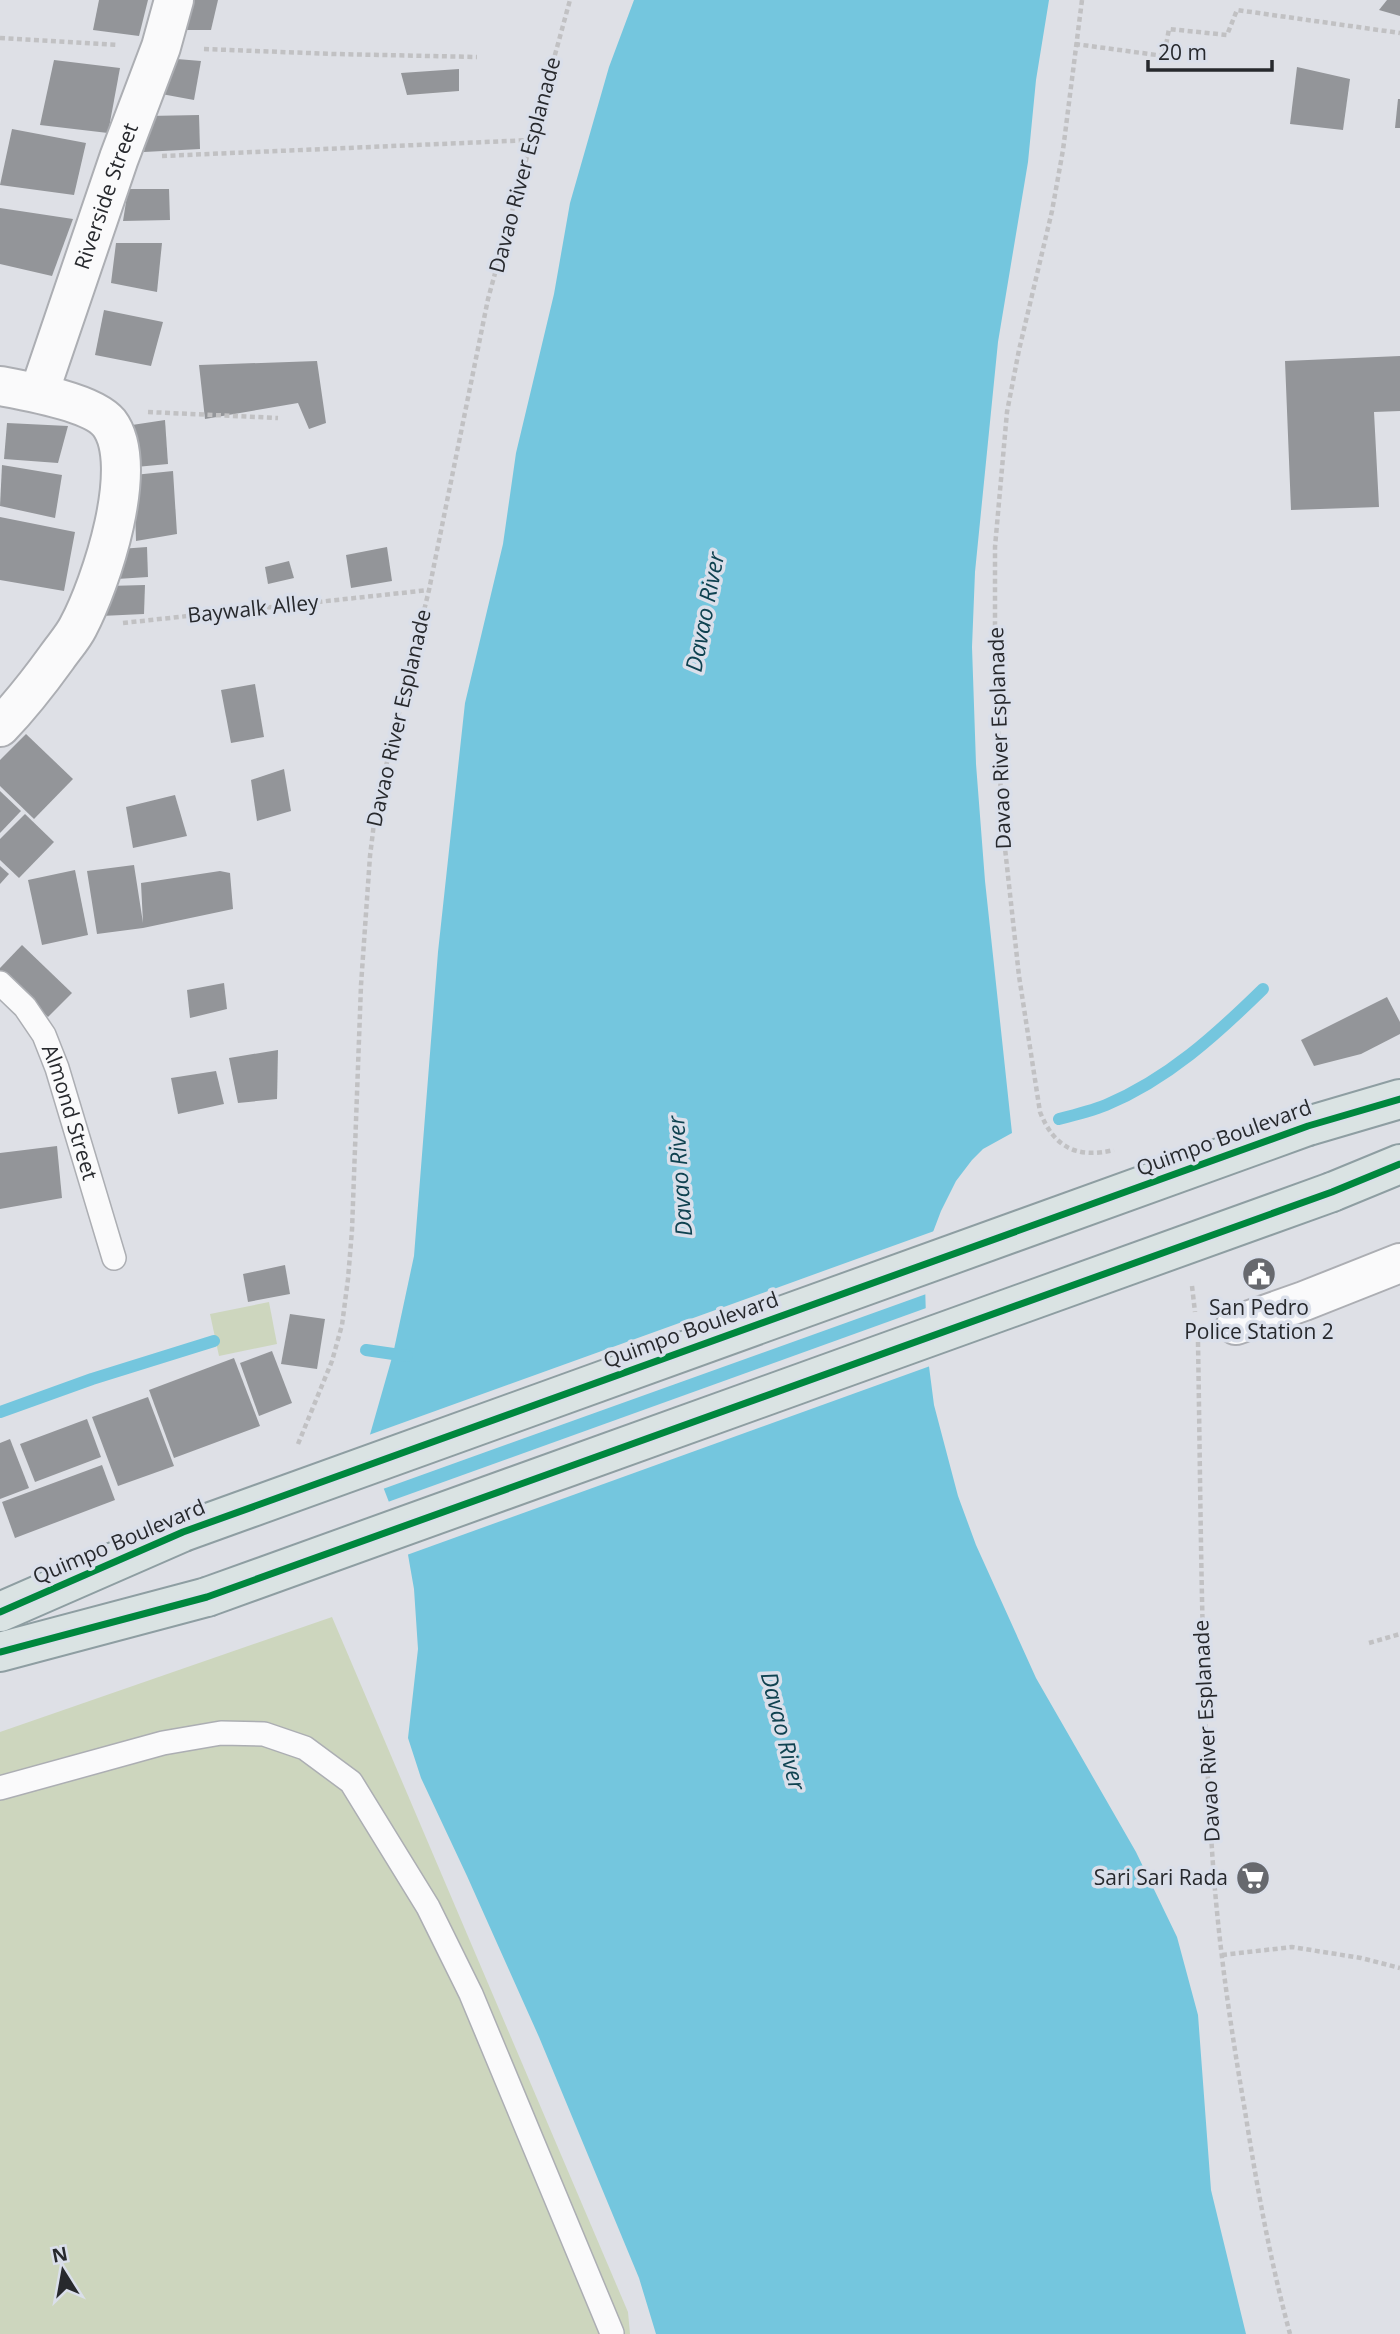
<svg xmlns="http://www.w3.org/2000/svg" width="1400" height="2334" viewBox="0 0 1400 2334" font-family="'Open Sans',sans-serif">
  <rect width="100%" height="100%" fill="#dee0e6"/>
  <g fill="#cdd6be">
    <path d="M269,1302L277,1344L219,1356L210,1314Z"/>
    <path d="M332,1617L628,2312L630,2334H0V1732Z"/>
  </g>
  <path fill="#74c6de" d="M634,0H1049L1036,80L1028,162L998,342L975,572L972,647L976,764L985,881L1012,1133L983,1149L972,1160L956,1181L941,1211L930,1240L925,1284L927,1351L934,1405L958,1496L976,1545L1036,1678L1136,1852L1177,1937L1198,2015L1211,2190L1246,2334H656L639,2278L539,2037L467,1876L421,1778L408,1738L418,1649L414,1589L407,1549L367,1445L393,1354L414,1256L438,952L465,703L503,544L516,453L554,294L570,203L609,67Z"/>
  <g fill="#dee0e6">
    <path d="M937,1230L934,1241L929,1293L380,1490L363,1446L366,1436Z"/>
    <path d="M929,1307L933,1365L404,1556L385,1503Z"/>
  </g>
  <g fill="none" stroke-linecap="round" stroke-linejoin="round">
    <g stroke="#74c6de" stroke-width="12">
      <path d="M1059,1119C1075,1115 1091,1111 1106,1105C1168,1079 1216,1035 1263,989"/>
      <path d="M366,1350L407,1356"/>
      <path d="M0,1412L92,1379L214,1341"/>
    </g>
  </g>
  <g fill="#939599">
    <path d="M99,0H148L139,36L93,30Z"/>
    <path d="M183,0H218L211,30H174Z"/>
    <path d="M1387,0H1400V16L1379,10Z"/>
    <path d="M165,58L201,61L194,100L156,93Z"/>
    <path d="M54,60L120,68L108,133L40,125Z"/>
    <path d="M1297,67L1350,79L1343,130L1290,124Z"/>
    <path d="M459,69V91L407,95L401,73Z"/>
    <path d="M1398,99H1400V128H1395Z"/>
    <path d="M199,115L200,149L144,152L148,116Z"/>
    <path d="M12,129L86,143L74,195L0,185Z"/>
    <path d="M128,189H169L170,220L123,221Z"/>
    <path d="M0,208L73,219L52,276L0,264Z"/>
    <path d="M116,243H162L157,292L111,283Z"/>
    <path d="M104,310L163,322L151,366L95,355Z"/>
    <path d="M1400,356V411L1374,412L1379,507L1291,510L1285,361Z"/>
    <path d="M317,361L326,423L309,429L298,403L205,419L199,365Z"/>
    <path d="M165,420L168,464L136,467L132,425Z"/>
    <path d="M7,423L68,426L58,463L4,459Z"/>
    <path d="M2,465L62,475L55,518L0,506Z"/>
    <path d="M173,471L177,534L136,541L134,475Z"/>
    <path d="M0,517L75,532L64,591L0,580Z"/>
    <path d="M147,547L148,577L117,579L120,549Z"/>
    <path d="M387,547L392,581L351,588L346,555Z"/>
    <path d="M289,561L294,578L268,584L265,567Z"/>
    <path d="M145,585L144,614L101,616L108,586Z"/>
    <path d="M255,684L264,737L231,743L221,690Z"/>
    <path d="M26,734L73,779L34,819L0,786V760Z"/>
    <path d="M284,769L291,811L257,821L251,780Z"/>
    <path d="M0,791L21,811L0,833Z"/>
    <path d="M175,795L187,836L133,848L126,807Z"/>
    <path d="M25,814L54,842L19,878L0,860V839Z"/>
    <path d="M134,865L143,923L141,883L220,871L230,873L233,909L143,928L97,934L87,871Z"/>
    <path d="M0,866L9,874L0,884Z"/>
    <path d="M75,870L88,935L42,945L28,880Z"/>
    <path d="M22,945L72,993L48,1017L0,972V968Z"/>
    <path d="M224,983L227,1009L190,1018L187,990Z"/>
    <path d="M1387,997L1400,1022V1034L1361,1054L1314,1066L1301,1040Z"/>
    <path d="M278,1050L277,1099L238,1103L229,1058Z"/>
    <path d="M216,1071L224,1104L178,1114L171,1078Z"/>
    <path d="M57,1146L62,1198L0,1209V1153Z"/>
    <path d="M285,1265L290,1294L248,1302L243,1274Z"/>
    <path d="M290,1314L325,1319L317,1369L281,1364Z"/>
    <path d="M272,1351L292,1403L259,1416L240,1363Z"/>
    <path d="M234,1358L260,1426L174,1458L149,1390Z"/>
    <path d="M148,1397L174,1466L118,1486L92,1417Z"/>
    <path d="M87,1419L101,1457L35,1482L20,1444Z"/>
    <path d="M10,1439L29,1488L0,1499V1443Z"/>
    <path d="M102,1465L115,1500L15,1538L2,1502Z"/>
  </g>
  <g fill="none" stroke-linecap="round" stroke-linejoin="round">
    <g stroke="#acaeb3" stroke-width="26">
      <g id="lane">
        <path id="s1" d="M0,983L25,1007L44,1035L57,1068L114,1258"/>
        <path d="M0,1788L163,1743L221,1733L264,1734L305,1748L351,1782L428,1907L471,1994L612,2333"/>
      </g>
    </g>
    <g stroke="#acaeb3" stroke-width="42">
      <g id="street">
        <path d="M0,386C27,391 92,402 109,423C141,465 101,584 78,627C73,637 64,647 57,657C39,682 21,705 0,727"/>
        <path id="s2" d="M39,393L119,158L161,47L174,0"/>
        <path d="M1236,1325L1304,1301L1400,1263"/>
      </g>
    </g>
    <g stroke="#8e9ea2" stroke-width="42">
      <g id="primary">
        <path d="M1308,1126L1400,1099"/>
        <path d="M1332,1192L1400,1164"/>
        <path d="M0,1612L183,1532"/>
        <path d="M0,1652L207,1597"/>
      </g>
    </g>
    <g stroke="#c1c1c3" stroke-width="4.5" stroke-dasharray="5 3.5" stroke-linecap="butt">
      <path d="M1082,0L1063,150L1052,211L1019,350L1007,412L995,547V650L1002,821L1019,976L1040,1112C1054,1147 1076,1159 1114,1150"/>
      <path d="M0,38L118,45"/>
      <path d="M1075,44L1164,56L1169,29L1227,35L1237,10L1400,33"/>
      <path d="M204,49L334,54L477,57"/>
      <path d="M162,156L532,140"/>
      <path d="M148,412L278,418"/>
      <path d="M123,623L429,590"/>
      <path d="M1192,1286L1195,1312"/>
      <path d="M1198,1342C1201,1517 1201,1691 1213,1865C1219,1948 1231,2030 1245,2111C1257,2187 1270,2260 1290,2334"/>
      <path d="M298,1444L332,1361L342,1325L348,1279L352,1230L361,985L370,856L376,807L429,590L488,299L570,0"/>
      <path d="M1369,1643L1400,1634"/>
      <path d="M1222,1955L1292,1947L1361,1958L1400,1968"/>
    </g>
    <use href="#lane" stroke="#fafafb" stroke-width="23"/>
    <use href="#street" stroke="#fafafb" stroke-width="38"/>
    <use href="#primary" stroke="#dae3e3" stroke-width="38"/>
    <g stroke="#8e9ea2" stroke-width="42" stroke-linecap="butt">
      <g id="primary-bridge">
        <path d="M183,1532L1308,1126"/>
        <path d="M207,1597L1332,1192"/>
      </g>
    </g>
    <use href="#primary-bridge" stroke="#dae3e3" stroke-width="38"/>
    <g stroke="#dadfea" stroke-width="11">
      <g id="cycleway">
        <path d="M0,1612L183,1532L1308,1126L1400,1099"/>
        <path d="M0,1652L207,1597L1332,1192L1400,1164"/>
      </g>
    </g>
    <use href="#cycleway" stroke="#00873e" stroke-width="7"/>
  </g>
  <defs>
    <g id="civic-disc" transform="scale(1.75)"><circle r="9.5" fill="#67696e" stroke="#dadfea"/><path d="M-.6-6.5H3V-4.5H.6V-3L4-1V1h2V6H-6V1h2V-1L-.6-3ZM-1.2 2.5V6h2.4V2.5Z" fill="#fff"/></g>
    <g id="supermarket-disc" transform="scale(1.75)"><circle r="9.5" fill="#67696e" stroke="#dadfea"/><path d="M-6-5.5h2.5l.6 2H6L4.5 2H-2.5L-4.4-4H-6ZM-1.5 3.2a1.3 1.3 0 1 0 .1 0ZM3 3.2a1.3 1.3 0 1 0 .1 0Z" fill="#fff"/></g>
  </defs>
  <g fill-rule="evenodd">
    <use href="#civic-disc" x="1259" y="1274"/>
    <use href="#supermarket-disc" x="1253" y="1878"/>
  </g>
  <g text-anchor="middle" stroke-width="7" stroke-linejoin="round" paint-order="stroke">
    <g font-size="21" fill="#27292d" stroke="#dadfea">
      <text transform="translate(525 165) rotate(-75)" y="7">Davao River Esplanade</text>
      <text dy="7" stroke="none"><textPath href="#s2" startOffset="208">Riverside Street</textPath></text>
      <text transform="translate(253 609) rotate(-6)" y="7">Baywalk Alley</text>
      <text transform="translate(399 718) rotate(-77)" y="7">Davao River Esplanade</text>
      <text transform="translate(1000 738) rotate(-92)" y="7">Davao River Esplanade</text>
      <text dy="7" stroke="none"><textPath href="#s1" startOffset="150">Almond Street</textPath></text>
      <text transform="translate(1224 1138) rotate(-20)" y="7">Quimpo Boulevard</text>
      <text transform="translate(691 1330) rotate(-20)" y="7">Quimpo Boulevard</text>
      <text transform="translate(119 1542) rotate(-23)" y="7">Quimpo Boulevard</text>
      <text transform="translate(1207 1731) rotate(-93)" y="7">Davao River Esplanade</text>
    </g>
    <g font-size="21" fill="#27292d" stroke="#dadfea">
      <text x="1259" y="1315">San Pedro<tspan x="1259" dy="24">Police Station 2</tspan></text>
      <text x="1228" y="1885" text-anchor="end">Sari Sari Rada</text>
    </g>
    <g font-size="23" font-style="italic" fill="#0f4250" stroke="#dadfea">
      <text transform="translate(705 612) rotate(-79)" y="8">Davao River</text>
      <text transform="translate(680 1176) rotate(-94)" y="8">Davao River</text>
      <text transform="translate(783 1731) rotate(76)" y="8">Davao River</text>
    </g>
  </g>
  <g transform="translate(63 2271) rotate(349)" stroke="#dadfea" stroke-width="5" paint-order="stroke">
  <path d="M0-5L12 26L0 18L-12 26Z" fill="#27292d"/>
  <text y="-10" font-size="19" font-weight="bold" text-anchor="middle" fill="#27292d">N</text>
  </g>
  <path d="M1148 60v10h124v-10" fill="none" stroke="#27292d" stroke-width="3.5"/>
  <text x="1158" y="60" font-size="21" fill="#27292d" stroke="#dadfea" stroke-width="5" paint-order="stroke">20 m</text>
</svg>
